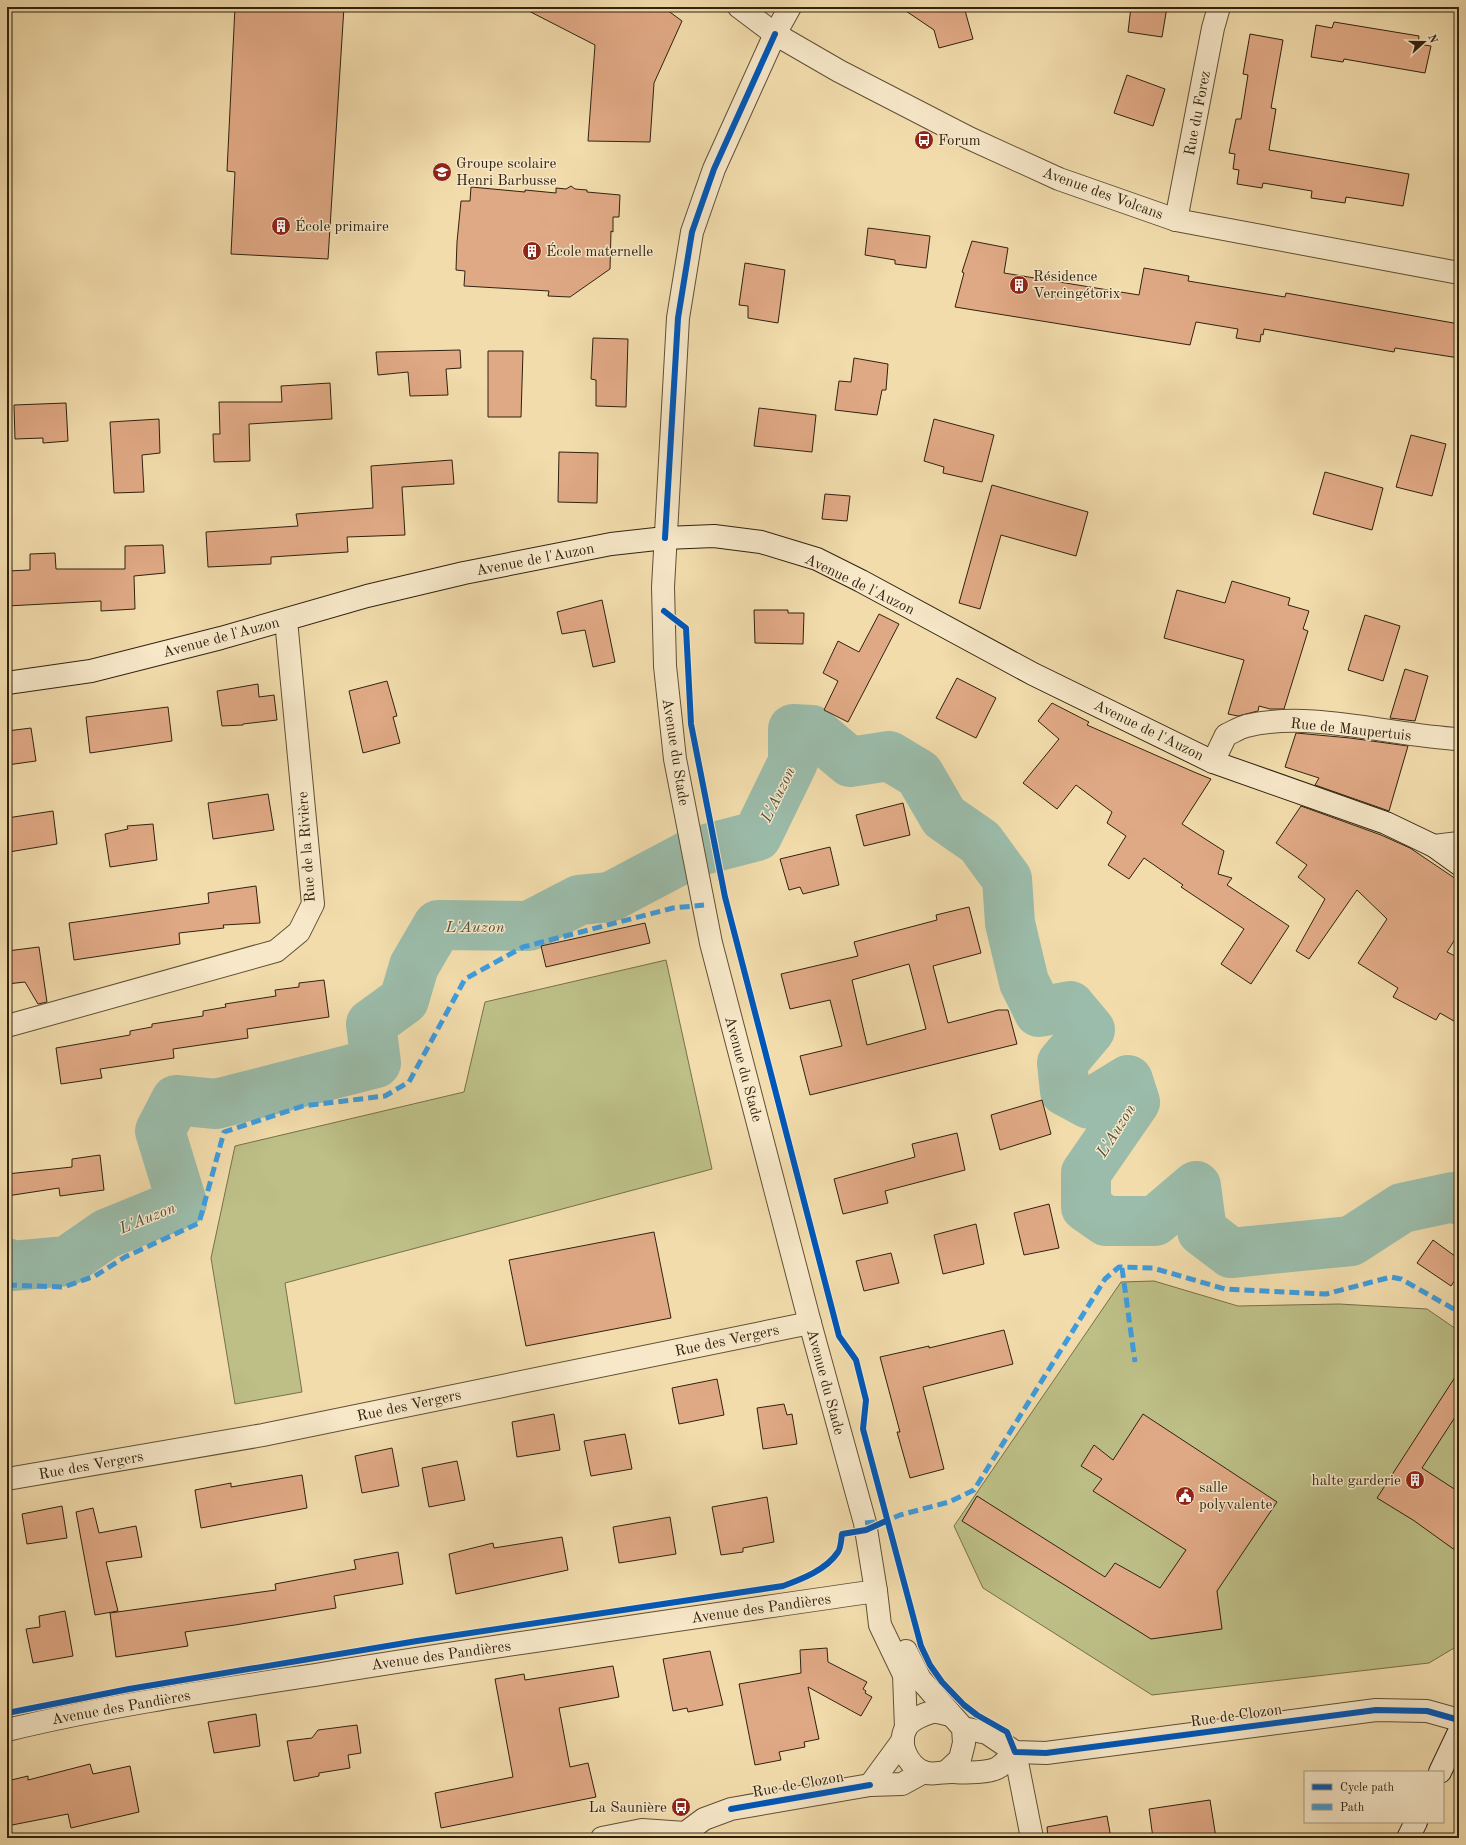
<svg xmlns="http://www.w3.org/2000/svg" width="1466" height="1845" viewBox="0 0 1466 1845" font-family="'Old Standard TT',serif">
  <rect width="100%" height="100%" fill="#f2dcac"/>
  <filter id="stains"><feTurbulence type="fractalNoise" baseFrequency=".005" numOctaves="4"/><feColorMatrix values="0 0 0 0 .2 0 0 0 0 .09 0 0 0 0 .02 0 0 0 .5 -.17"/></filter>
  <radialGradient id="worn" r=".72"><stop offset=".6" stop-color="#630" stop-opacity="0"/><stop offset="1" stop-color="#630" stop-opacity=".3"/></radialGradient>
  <g fill="#bdbf87" stroke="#76704b">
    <path d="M666,960L712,1169L285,1283L302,1392L235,1404L211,1258L235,1146L464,1092L485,1002Z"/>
    <path d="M1154,1281L1238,1306L1339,1304L1427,1309L1459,1331V1645L1429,1663L1152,1695L983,1588L954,1526L1121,1282Z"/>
  </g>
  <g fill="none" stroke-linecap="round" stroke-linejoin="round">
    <path stroke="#9bbcaa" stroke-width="50" d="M7,1263L12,1266L67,1261L106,1234L182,1203L160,1131L176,1100L216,1104L376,1063L371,1024L404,1000L414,966L438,925L529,926L579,900L610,897L695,852L757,836L793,762V729L812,730L850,762L889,756L919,774L944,817L980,842L1007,879L1010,923L1024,982L1039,1012L1070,1006L1090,1030L1062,1063L1065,1091L1089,1104L1128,1080L1135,1102L1086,1173V1207L1106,1221H1155L1196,1186L1202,1231L1231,1253L1351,1241L1402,1208L1453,1197L1459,1200"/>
  </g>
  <g fill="#e0a985" stroke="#30220f" fill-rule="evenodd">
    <path d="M235,7H344L328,259L231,254L235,172L227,171Z"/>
    <path d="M521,7H663L682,21L654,83L650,142L588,141L595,45Z"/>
    <path d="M900,7H964L973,39L939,48L934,30Z"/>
    <path d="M1131,7H1167L1162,37L1128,32Z"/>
    <path d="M1334,22L1419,36L1418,44L1431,46L1425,73L1344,59L1343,62L1311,57L1316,25L1332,28Z"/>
    <path d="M1250,34L1283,40L1271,108L1276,109L1269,150L1409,174L1403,206L1346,197L1345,203L1311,198L1312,191L1263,183L1262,188L1237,184L1239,170L1233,169L1235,154L1229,153L1236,119H1241L1248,75L1243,74Z"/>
    <path d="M1127,75L1165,89L1153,126L1114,113Z"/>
    <path d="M571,186L575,189L587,190V192L620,195L619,217H613V232L611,231L610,269L570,297L548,296L549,291L464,286L465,271L456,270L457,242L461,201H470L471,187L525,192V190L556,193V188L566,189Z"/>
    <path d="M868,228L930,236L926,268L895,264V260L865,255Z"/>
    <path d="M972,241L1008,248L1004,273L1139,295L1144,268L1189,276L1188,281L1285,297L1286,293L1459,324V358L1395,348L1394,352L1264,329L1263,335L1261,334L1260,342L1236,338L1238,329L1196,322L1190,345L955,307L964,273L962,272Z"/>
    <path d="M745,263L785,270L778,323L748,318V306L739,305Z"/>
    <path d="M593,338L628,339L626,407L596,406V380L591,379Z"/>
    <path d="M460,350L461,368L446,369L448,395L410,396L408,372L378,375L376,352Z"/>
    <path d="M488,351H523L521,417H488Z"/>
    <path d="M854,358L888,364L886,390H882L877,415L835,410L839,381L851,382Z"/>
    <path d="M330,383L332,419L249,424L250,461L214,462L213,434H220L219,402H282L281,386Z"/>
    <path d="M66,403L68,441L43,443V438L15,439L14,405Z"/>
    <path d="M759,408L816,415L812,452L754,446Z"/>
    <path d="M159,419L160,453L142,455L144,492L114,493L110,422Z"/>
    <path d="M934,419L994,435L982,482L943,473L944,467L924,461Z"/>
    <path d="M1411,435L1446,444L1432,496L1396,487Z"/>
    <path d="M559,452L598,453L597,503L558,502Z"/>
    <path d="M452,460L454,484L402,487L405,535L347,537L348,552L271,557V564L208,567L206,532L298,526L296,514L373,508L371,466Z"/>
    <path d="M1325,472L1383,488L1372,530L1313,514Z"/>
    <path d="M992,485L1088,512L1076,556L1001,535L980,609L959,603Z"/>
    <path d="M825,494L850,496L847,521L822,519Z"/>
    <path d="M163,545L165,573L134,576L135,609L101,611V601L7,606V571L30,570V554L55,553L56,569H125V546Z"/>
    <path d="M1232,581L1290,598L1288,605L1309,611L1303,629L1308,631L1284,709H1270L1259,706L1258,711L1238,716L1228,714L1244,660L1164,638L1177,590L1225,603Z"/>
    <path d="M602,600L615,662L593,667L585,630L562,634L557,612Z"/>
    <path d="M754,610H788V613H804L803,644L755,643Z"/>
    <path d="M879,614L899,624L848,722L824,710L838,681L823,673L838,641L859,652Z"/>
    <path d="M1365,615L1400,626L1383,681L1348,670Z"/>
    <path d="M1405,669L1428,676L1415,721L1390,718Z"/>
    <path d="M957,678L996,698L976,738L936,718Z"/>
    <path d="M387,681L397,716L393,717L400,743L363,753L349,691Z"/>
    <path d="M258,684L259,697L274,695L277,720L243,724V725L222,726L217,691Z"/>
    <path d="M1052,703L1089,722L1087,725L1194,772L1211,779L1182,824L1224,851L1218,874L1232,878L1227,885L1289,926L1251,984L1221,964L1244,929L1181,887L1183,885L1144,858L1129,879L1108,865L1126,836L1107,823L1112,812L1076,785L1057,809L1023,783L1059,739L1038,721Z"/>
    <path d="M168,707L172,741L90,753L86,717Z"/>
    <path d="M31,728L36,761L7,765V731Z"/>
    <path d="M1296,733L1350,738L1408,746L1389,811L1315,785L1319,778L1285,767Z"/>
    <path d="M268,794L274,830L213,839L208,803Z"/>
    <path d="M903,803L910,835L864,846L856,815Z"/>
    <path d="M1301,806L1381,835L1410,848L1459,881V933L1447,952L1459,958V1024L1440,1013L1436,1020L1393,997L1398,988L1358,963L1387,919L1357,890L1309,959L1296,951L1325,899L1298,877L1307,865L1276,843Z"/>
    <path d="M53,811L57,844L9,852L7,818Z"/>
    <path d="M153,824L157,860L110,867L105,834L128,829L127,826Z"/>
    <path d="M830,847L839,885L803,894L800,887L789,890L780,859Z"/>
    <path d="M256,886L260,923L223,925L224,928L179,933L180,944L74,960L69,923L209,903L208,893Z"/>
    <path d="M969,907L981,953L933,966L948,1023L998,1010H1008L1017,1044L810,1095L800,1056L842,1046L830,1000L790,1009L781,974L858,956L854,942L937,920L936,915ZM909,964L926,1029L867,1045L852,980Z"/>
    <path d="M645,923L650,943L546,967L541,946Z"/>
    <path d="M39,947L47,1002L38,1004L25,982L7,984V951Z"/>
    <path d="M324,980L329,1017L247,1029L248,1038L173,1049L174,1058L100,1069L102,1078L61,1084L56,1048L130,1035V1031L152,1027V1024L203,1016V1011L226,1007L225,1004L276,996L275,990L299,987V983Z"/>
    <path d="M1042,1100L1051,1134L1000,1150L991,1115Z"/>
    <path d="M957,1133L965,1170L885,1191L888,1203L843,1214L834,1179L915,1157L912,1144Z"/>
    <path d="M100,1155L104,1190L60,1196L59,1188L7,1196V1174L72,1167V1159Z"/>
    <path d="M1049,1204L1059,1248L1024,1255L1014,1213Z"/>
    <path d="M976,1224L984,1264L943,1274L934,1235Z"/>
    <path d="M654,1232L671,1318L526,1346L509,1260Z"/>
    <path d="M1433,1240L1459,1259V1274L1451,1286L1417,1263Z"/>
    <path d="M891,1253L899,1283L864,1291L856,1261Z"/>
    <path d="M1004,1330L1013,1364L923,1387L944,1469L910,1478L897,1432H900L880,1357L929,1346V1348Z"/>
    <path d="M1459,1371V1411L1422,1468L1459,1492V1553L1413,1520L1377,1498Z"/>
    <path d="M717,1379L724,1415L679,1424L672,1388Z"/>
    <path d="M784,1404L787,1415L792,1414L797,1444L763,1449L757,1408Z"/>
    <path d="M554,1414L560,1450L517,1457L512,1422Z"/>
    <path d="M1143,1414L1277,1502L1217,1591L1222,1629L1151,1639L962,1521L977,1496L1105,1577L1115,1563L1160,1588L1186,1550L1093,1491L1102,1479L1081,1466L1094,1445L1113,1460Z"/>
    <path d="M625,1434L632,1469L591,1476L584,1441Z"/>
    <path d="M392,1448L399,1486L362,1493L355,1456Z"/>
    <path d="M457,1461L465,1500L429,1507L422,1468Z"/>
    <path d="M302,1475L307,1508L201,1528L195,1490L231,1483V1487Z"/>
    <path d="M767,1497L774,1542L743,1548V1552L721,1555L712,1507Z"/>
    <path d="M62,1506L67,1538L27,1544L22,1514Z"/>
    <path d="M93,1508L99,1533L136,1526L142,1557L106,1562L118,1611L95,1615L76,1512Z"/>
    <path d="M670,1517L676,1554L619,1563L613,1527Z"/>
    <path d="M562,1537L568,1570L456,1594L449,1554L493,1543L494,1548Z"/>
    <path d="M398,1552L403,1584L334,1596L336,1608L235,1625L185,1632L188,1646L116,1657L110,1613L276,1590L275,1584L356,1569L354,1560Z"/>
    <path d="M65,1611L73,1656L33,1663L26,1629L40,1627L39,1616Z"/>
    <path d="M827,1648L828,1662L867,1682L863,1689L866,1691L865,1693L872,1697L861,1716L808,1687L819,1739L804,1742L805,1747L779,1752L781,1760L755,1765L739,1684L801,1673L800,1650Z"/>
    <path d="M710,1651L723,1705L688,1712L687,1708L673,1711L663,1659Z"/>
    <path d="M613,1666L619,1697L559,1708L570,1767L588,1763L596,1797L441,1828L435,1793L513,1777L495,1679L524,1674L525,1680Z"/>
    <path d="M256,1714L260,1746L214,1753L208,1722Z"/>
    <path d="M357,1725L361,1753L348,1755L350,1768L319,1773V1776L294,1781L287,1741L312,1738L318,1730Z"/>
    <path d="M90,1764L93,1774L130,1766L139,1812L71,1828L68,1814L7,1826V1781L28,1776V1780Z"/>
    <path d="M1210,1800L1216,1838H1153L1149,1809Z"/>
    <path d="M1107,1816L1111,1838H1048L1047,1827Z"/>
  </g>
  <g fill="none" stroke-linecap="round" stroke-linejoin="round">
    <g stroke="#605036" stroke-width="24">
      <g id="street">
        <path d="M739,7L775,34L839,71L969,138L1059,179L1176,220L1459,273"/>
        <path d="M790,7L775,34L714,169L692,232L678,318L663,587L665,666L675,759L711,943L810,1323L865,1523L876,1591L880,1625L904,1675L906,1728"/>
        <path d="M1176,220L1213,28L1219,7"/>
        <path d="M1213,762L1226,735C1233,732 1239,728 1246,726C1311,710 1392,736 1459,739"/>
        <path d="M1434,846L1459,843"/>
        <path d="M7,1026L276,951L299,932L313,904L286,620"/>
        <path d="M7,1479L263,1435L810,1323"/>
        <path d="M906,1651L920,1679L963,1728L964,1743L960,1759L946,1772"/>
        <path d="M950,1715C945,1714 937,1711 932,1712C924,1714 910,1720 906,1728C897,1744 908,1765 923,1772C933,1776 944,1771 954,1772C964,1773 991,1773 999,1767C1005,1763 1010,1757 1015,1752"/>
        <path d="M963,1728L987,1733L1015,1752L1046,1753L1376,1710L1427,1711L1459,1720"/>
        <path d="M7,1730C110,1705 216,1690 321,1674C506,1644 691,1618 876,1591"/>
        <path d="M1015,1752L1032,1838"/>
        <path d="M870,1785L903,1740"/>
        <path d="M602,1838L642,1830L685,1833L704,1819L731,1809L870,1785L902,1784L924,1772"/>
      </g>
    </g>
    <g stroke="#30220f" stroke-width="24">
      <g id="secondary">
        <path d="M7,683L91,671L221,638L367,596L464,573L611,544L665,538L714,536L761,542L817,559L861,581L1033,674L1213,762L1386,823L1434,846L1459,864"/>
        <path d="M1440,1772L1459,1732"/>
        <path d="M1408,1838L1416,1822"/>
      </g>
    </g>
    <use href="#street" stroke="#f7e8c9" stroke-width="22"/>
    <use href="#secondary" stroke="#f7e8c9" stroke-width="22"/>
    <g stroke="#3e9cde" stroke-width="5" stroke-dasharray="10 5" stroke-linecap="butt">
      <path d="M1122,1268L1135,1362"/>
      <path d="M7,1285L64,1287L95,1276L125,1257L199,1223L224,1132L303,1106L385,1096L409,1082L465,979L523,947L673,908L704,905"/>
      <path d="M865,1523L886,1521L900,1515L949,1502L974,1490L1105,1279L1119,1267L1153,1268L1225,1289L1326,1294L1391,1277L1401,1279L1459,1312"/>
    </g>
    <g stroke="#f7e8c9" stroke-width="8">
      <g id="cycleway">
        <path d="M665,538L678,318L692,232L714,169L775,34"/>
        <path d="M664,611L686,628L691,724L725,897L839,1336L856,1360L866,1400L863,1429L921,1646L930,1665L942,1682L964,1705L977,1715L1007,1732L1015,1752L1046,1753L1376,1710L1427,1711L1459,1720"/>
        <path d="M7,1713L129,1689L417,1641L783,1586C802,1579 826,1570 838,1552C841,1548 841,1540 842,1534L866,1530L886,1521"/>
        <path d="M731,1809L870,1785"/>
      </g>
    </g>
    <use href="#cycleway" stroke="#0057b8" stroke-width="6"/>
  </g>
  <defs>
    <g id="bus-disc" transform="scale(1)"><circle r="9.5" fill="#8f2418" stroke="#f7e8c9"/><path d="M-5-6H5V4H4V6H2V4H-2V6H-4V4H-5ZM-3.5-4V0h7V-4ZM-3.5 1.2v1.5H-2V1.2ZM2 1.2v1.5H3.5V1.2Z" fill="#fff"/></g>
    <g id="school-disc" transform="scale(1)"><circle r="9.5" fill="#8f2418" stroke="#f7e8c9"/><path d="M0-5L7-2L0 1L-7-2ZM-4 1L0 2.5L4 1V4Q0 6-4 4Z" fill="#fff"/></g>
    <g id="building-disc" transform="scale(1)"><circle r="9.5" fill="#8f2418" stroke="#f7e8c9"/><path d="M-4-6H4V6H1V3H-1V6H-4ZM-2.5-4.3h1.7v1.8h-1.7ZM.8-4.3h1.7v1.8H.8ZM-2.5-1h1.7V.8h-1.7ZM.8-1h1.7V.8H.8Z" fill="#fff"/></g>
    <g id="civic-disc" transform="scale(1)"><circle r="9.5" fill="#8f2418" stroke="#f7e8c9"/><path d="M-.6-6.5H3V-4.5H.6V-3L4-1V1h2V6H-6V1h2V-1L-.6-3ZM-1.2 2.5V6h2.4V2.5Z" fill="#fff"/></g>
  </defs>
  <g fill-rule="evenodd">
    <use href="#bus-disc" x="924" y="140"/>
    <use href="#school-disc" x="442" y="172"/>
    <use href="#building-disc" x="281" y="226"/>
    <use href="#building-disc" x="532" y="251"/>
    <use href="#building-disc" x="1019" y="285"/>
    <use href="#building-disc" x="1415" y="1480"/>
    <use href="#civic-disc" x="1185" y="1496"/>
    <use href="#bus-disc" x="681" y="1807"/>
  </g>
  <g text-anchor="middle" stroke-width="3" stroke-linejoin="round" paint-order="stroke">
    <g font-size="15" fill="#30220f" stroke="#f7e8c9">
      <text transform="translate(1197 113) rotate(-79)" y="5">Rue du Forez</text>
      <text transform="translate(1103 193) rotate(20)" y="5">Avenue des Volcans</text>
      <text transform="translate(535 559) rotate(-11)" y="5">Avenue de l'Auzon</text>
      <text transform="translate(860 584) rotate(26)" y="5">Avenue de l'Auzon</text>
      <text transform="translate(221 637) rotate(-15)" y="5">Avenue de l'Auzon</text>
      <text transform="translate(1351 729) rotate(6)" y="5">Rue de Maupertuis</text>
      <text transform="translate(1149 730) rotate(26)" y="5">Avenue de l'Auzon</text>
      <text transform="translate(676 752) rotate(81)" y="5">Avenue du Stade</text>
      <text transform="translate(306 847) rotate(-94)" y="5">Rue de la Rivière</text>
      <text transform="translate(744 1069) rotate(75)" y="5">Avenue du Stade</text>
      <text transform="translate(727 1340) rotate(-12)" y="5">Rue des Vergers</text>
      <text transform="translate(826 1382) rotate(75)" y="5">Avenue du Stade</text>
      <text transform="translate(409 1405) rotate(-12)" y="5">Rue des Vergers</text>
      <text transform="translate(91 1465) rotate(-10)" y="5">Rue des Vergers</text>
      <text transform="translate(761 1608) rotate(-8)" y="5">Avenue des Pandières</text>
      <text transform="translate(441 1655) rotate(-8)" y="5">Avenue des Pandières</text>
      <text transform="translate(121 1707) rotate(-10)" y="5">Avenue des Pandières</text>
      <text transform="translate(1236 1715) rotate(-8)" y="5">Rue de Clozon</text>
      <text transform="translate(798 1784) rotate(-10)" y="5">Rue de Clozon</text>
    </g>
    <g font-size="15" fill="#30220f" stroke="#f7e8c9" text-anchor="start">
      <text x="938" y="145">Forum</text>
      <text x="456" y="168">Groupe scolaire<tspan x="456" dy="17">Henri Barbusse</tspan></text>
      <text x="295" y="231">École primaire</text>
      <text x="546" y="256">École maternelle</text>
      <text x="1033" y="281">Résidence<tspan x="1033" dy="17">Vercingétorix</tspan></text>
      <text x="1401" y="1485" text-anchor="end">halte garderie</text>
      <text x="1199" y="1492">salle<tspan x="1199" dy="17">polyvalente</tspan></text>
      <text x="667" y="1812" text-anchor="end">La Saunière</text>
    </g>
    <g font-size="16" font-style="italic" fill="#50503e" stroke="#f7e8c9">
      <text transform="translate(777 794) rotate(-64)" y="6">L'Auzon</text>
      <text x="475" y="932">L'Auzon</text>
      <text transform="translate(1115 1130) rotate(-58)" y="6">L'Auzon</text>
      <text transform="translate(147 1217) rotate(-22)" y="6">L'Auzon</text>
    </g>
  </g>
  <rect width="1466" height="1845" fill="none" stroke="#f2dcac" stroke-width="24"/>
  <rect x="8" y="8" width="1450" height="1829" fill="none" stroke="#30220f" stroke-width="2"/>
  <rect x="12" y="12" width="1442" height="1821" fill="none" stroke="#30220f"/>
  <rect x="1304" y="1771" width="140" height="52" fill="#f7e8c9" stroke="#a7997f"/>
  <rect x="1312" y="1784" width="20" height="6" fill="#0057b8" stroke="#a7997f"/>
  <text x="1340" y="1791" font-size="12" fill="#30220f">Cycle path</text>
  <rect x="1312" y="1804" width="20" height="6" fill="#3e9cde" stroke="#a7997f"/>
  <text x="1340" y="1811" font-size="12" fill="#30220f">Path</text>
  <g transform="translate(1424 42) rotate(69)" stroke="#f7e8c9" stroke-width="3" paint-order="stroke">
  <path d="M0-3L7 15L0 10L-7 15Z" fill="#30220f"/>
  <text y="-6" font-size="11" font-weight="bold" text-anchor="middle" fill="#30220f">N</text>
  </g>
  <rect width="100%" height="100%" filter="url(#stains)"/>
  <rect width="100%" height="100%" fill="url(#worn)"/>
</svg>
